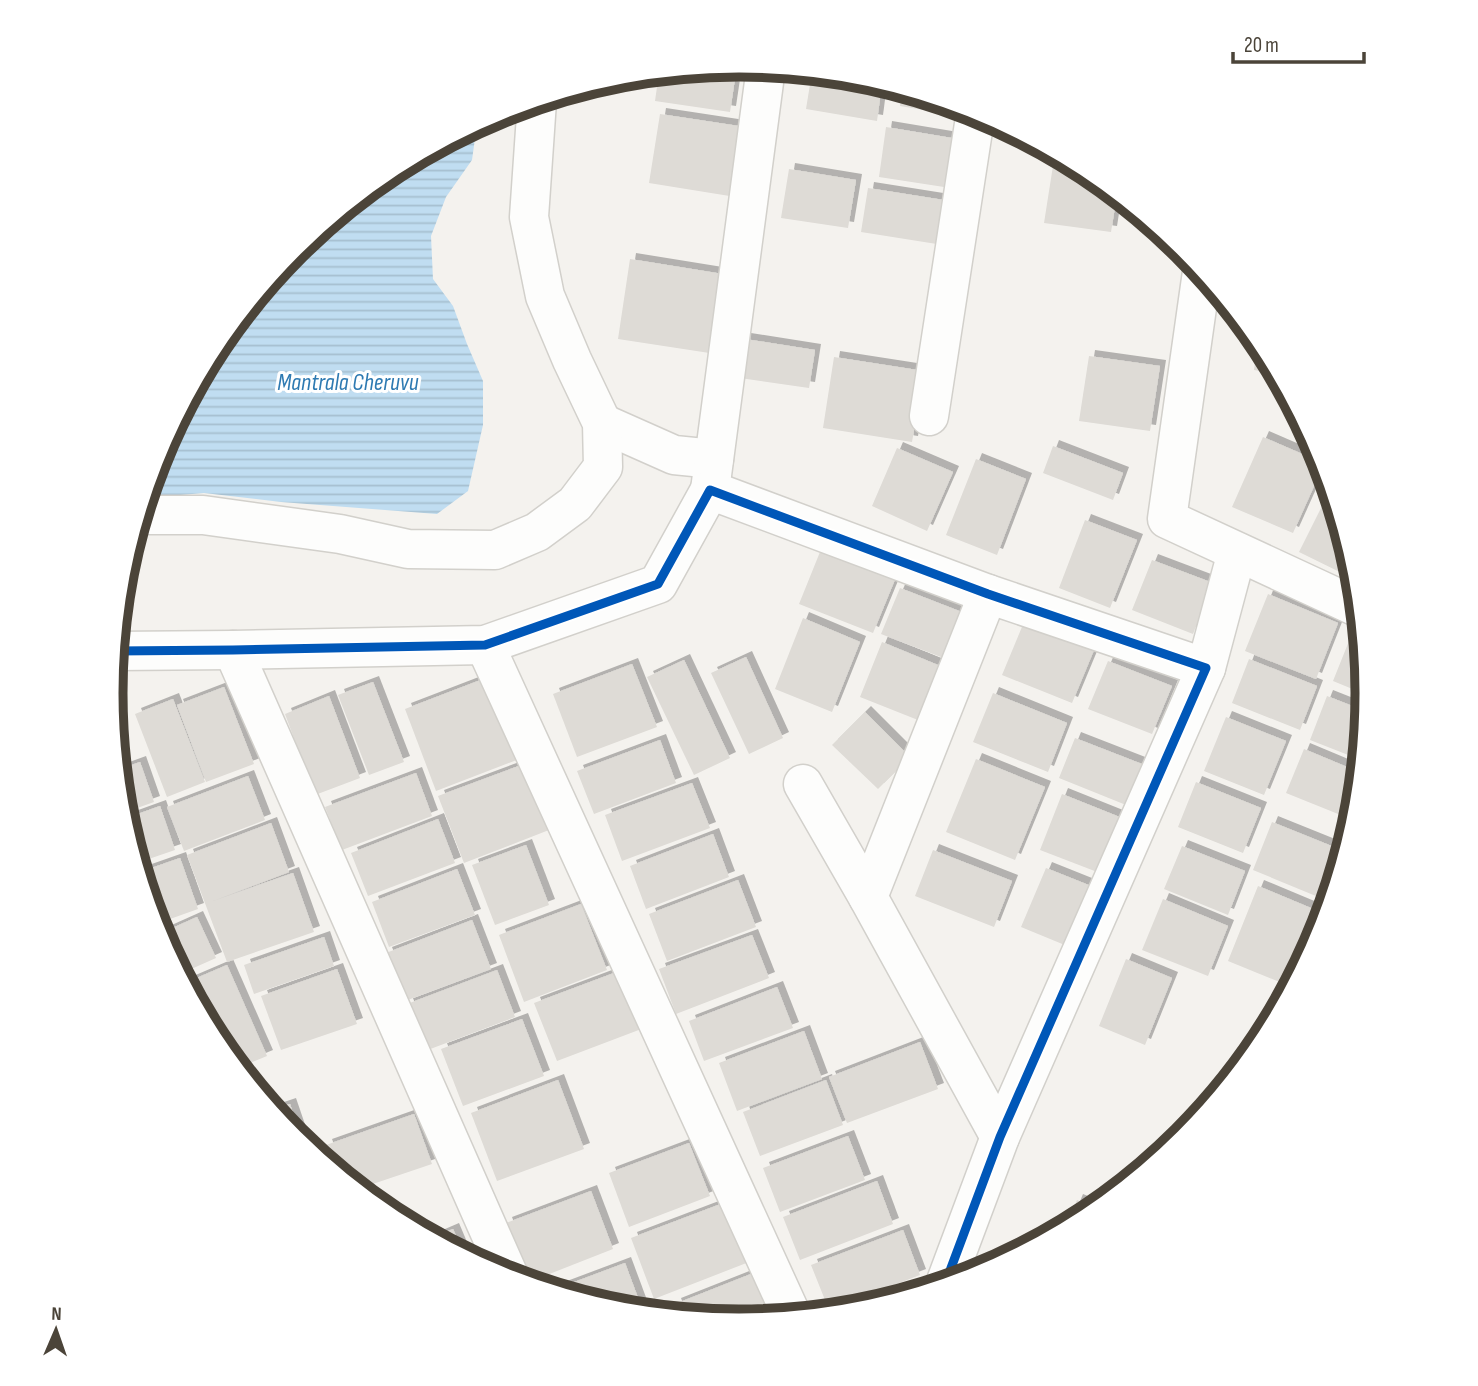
<svg xmlns="http://www.w3.org/2000/svg" width="1478" height="1386" viewBox="0 0 1478 1386" font-family="'Sofia Sans Condensed',sans-serif">
  <defs>
    <pattern id="water-rules" width="6" height="5" patternUnits="userSpaceOnUse" patternTransform="scale(1.75)"><rect width="6" height="5" fill="#c0ddf1"/><path d="M0 2.5h6" fill="none" stroke="#a6bfcf"/></pattern>
    <filter id="shadow"><feDropShadow dx="6" dy="-6" stdDeviation="0" flood-color="#0004"/></filter>
  </defs>
  <rect width="100%" height="100%" fill="#f4f2ee"/>
  <path fill="url(#water-rules)" d="M477,124L472,160L446,197L431,236L433,279L453,306L467,344L483,381V425L468,491L437,514L281,502L204,493L145,498L159,452L217,344L295,248L390,170Z"/>
  <g fill="#dedbd6" filter="url(#shadow)">
    <path d="M737,65L730,112L655,101L659,73Z"/>
    <path d="M812,72L862,77L882,83L877,121L806,109Z"/>
    <path d="M903,89L944,102L942,113L900,106Z"/>
    <path d="M660,114L752,128L742,198L649,183Z"/>
    <path d="M886,127L952,138L944,187L879,177Z"/>
    <path d="M1055,153L1088,171L1117,194L1111,232L1044,223Z"/>
    <path d="M789,169L856,180L848,228L781,218Z"/>
    <path d="M868,188L950,201L943,245L861,232Z"/>
    <path d="M630,259L729,275L716,354L618,339Z"/>
    <path d="M745,339L815,350L809,388L740,378Z"/>
    <path d="M1258,340L1262,344L1277,374L1254,370Z"/>
    <path d="M1089,356L1160,366L1150,431L1079,421Z"/>
    <path d="M834,357L924,371L912,442L823,428Z"/>
    <path d="M1263,437L1323,463V466L1293,533L1232,507Z"/>
    <path d="M1053,446L1123,473L1113,500L1043,473Z"/>
    <path d="M897,448L953,472L927,531L872,506Z"/>
    <path d="M976,459L1026,479L997,555L946,535Z"/>
    <path d="M1323,504L1337,511L1355,571L1356,580L1299,552Z"/>
    <path d="M1085,520L1137,540L1110,608L1059,588Z"/>
    <path d="M822,547L896,577L873,633L799,604Z"/>
    <path d="M1152,560L1213,583L1193,634L1132,610Z"/>
    <path d="M900,588L972,616L954,662L881,634Z"/>
    <path d="M1268,594L1338,623L1316,679L1245,651Z"/>
    <path d="M803,618L860,642L832,712L775,689Z"/>
    <path d="M1024,622L1094,650L1072,703L1002,675Z"/>
    <path d="M1355,626L1361,628L1367,695L1333,681Z"/>
    <path d="M882,642L950,670L928,724L860,697Z"/>
    <path d="M746,657L783,738L749,754L711,673Z"/>
    <path d="M1249,659L1317,686L1300,730L1232,703Z"/>
    <path d="M684,660L730,758L694,775L647,677Z"/>
    <path d="M1108,661L1172,686L1152,734L1088,709Z"/>
    <path d="M632,664L657,727L577,757L553,694Z"/>
    <path d="M491,676L522,758L436,791L405,709Z"/>
    <path d="M373,682L404,762L369,775L338,695Z"/>
    <path d="M224,687L254,764L206,782L177,705Z"/>
    <path d="M993,693L1067,723L1048,772L973,742Z"/>
    <path d="M329,696L360,778L315,795L285,714Z"/>
    <path d="M1327,696L1365,711L1361,760L1310,740Z"/>
    <path d="M173,699L205,782L167,797L135,714Z"/>
    <path d="M865,712L910,757L878,789L832,745Z"/>
    <path d="M1226,717L1286,741L1264,795L1204,771Z"/>
    <path d="M1075,738L1147,766L1131,807L1059,778Z"/>
    <path d="M660,740L676,783L594,814L577,771Z"/>
    <path d="M1304,749L1359,772L1355,816L1353,820L1286,793Z"/>
    <path d="M976,759L1045,787L1015,860L946,832Z"/>
    <path d="M140,762L154,802L123,813L118,770Z"/>
    <path d="M524,764L549,830L464,863L438,796Z"/>
    <path d="M416,773L432,816L342,850L325,807Z"/>
    <path d="M248,776L265,820L184,851L167,807Z"/>
    <path d="M1196,782L1261,808L1243,853L1178,827Z"/>
    <path d="M692,783L710,828L622,861L605,815Z"/>
    <path d="M1062,794L1127,820L1105,875L1040,850Z"/>
    <path d="M160,806L175,850L137,863L124,819Z"/>
    <path d="M438,819L455,863L368,896L351,853Z"/>
    <path d="M1272,822L1344,851L1328,901L1253,870Z"/>
    <path d="M271,823L289,872L213,901L293,873L314,932L227,962L187,855Z"/>
    <path d="M713,834L729,877L646,909L630,866Z"/>
    <path d="M526,845L549,905L495,925L472,865Z"/>
    <path d="M1182,846L1245,871L1228,915L1164,889Z"/>
    <path d="M933,850L1012,881L994,927L915,896Z"/>
    <path d="M180,858L198,909L156,924L140,872Z"/>
    <path d="M1046,868L1096,888L1072,948L1021,927Z"/>
    <path d="M457,869L475,915L389,947L372,902Z"/>
    <path d="M738,880L756,927L667,961L649,914Z"/>
    <path d="M1258,886L1318,911L1287,985L1228,961Z"/>
    <path d="M1163,899L1228,926L1208,976L1142,950Z"/>
    <path d="M581,904L607,970L524,1002L499,935Z"/>
    <path d="M197,917L216,958L180,974L159,934Z"/>
    <path d="M472,920L491,969L405,1001L386,953Z"/>
    <path d="M752,935L769,978L676,1014L659,969Z"/>
    <path d="M324,937L334,966L254,994L244,965Z"/>
    <path d="M1126,959L1172,978L1145,1045L1099,1026Z"/>
    <path d="M227,965L267,1056L238,1068L216,1042L185,983Z"/>
    <path d="M337,969L357,1024L281,1050L261,996Z"/>
    <path d="M497,970L515,1017L425,1051L407,1004Z"/>
    <path d="M622,970L644,1028L557,1061L534,1003Z"/>
    <path d="M777,987L793,1028L704,1061L689,1021Z"/>
    <path d="M522,1019L544,1076L463,1106L441,1049Z"/>
    <path d="M804,1031L822,1079L737,1111L719,1063Z"/>
    <path d="M920,1042L938,1089L847,1123L829,1077Z"/>
    <path d="M558,1080L584,1149L497,1181L471,1113Z"/>
    <path d="M826,1080L843,1125L760,1156L743,1112Z"/>
    <path d="M290,1104L304,1145L294,1137L272,1110Z"/>
    <path d="M414,1114L432,1164L358,1189L335,1170L326,1145Z"/>
    <path d="M848,1136L865,1180L780,1212L763,1168Z"/>
    <path d="M689,1143L710,1196L629,1227L609,1173Z"/>
    <path d="M877,1181L893,1224L800,1260L783,1217Z"/>
    <path d="M591,1191L613,1249L529,1282L506,1223Z"/>
    <path d="M1077,1200L1097,1208L1088,1216L1066,1227Z"/>
    <path d="M726,1202L749,1262L654,1299L631,1238Z"/>
    <path d="M453,1229L464,1255L432,1238Z"/>
    <path d="M903,1230L920,1275L829,1310L811,1265Z"/>
    <path d="M625,1263L641,1306L630,1311L616,1309L553,1290Z"/>
    <path d="M756,1272L774,1318L739,1321L679,1315L675,1304Z"/>
  </g>
  <g fill="none" stroke-linecap="round" stroke-linejoin="round">
    <g stroke="#d2d0cb" stroke-width="41">
      <g id="minor">
        <path d="M1202,272L1167,519L1359,608"/>
        <path d="M929,416L976,111"/>
        <path d="M602,423L674,455L714,459"/>
        <path d="M710,490L766,67"/>
        <path d="M140,515H203L340,534L408,549L495,550L537,532L575,504L603,467L602,423L572,360L545,296L529,217L537,101"/>
        <path d="M485,645L792,1316"/>
        <path d="M233,650L509,1276"/>
        <path d="M115,651L233,650L485,645L658,584L710,490L988,594L1206,668L1000,1137L945,1284"/>
        <path d="M1206,668L1237,552"/>
        <path d="M803,784L868,897L1000,1137"/>
        <path d="M868,897L988,594"/>
      </g>
    </g>
    <use href="#minor" stroke="#fdfdfc" stroke-width="38"/>
    <g stroke="#fff" stroke-width="13">
      <path id="cycleway" d="M115,651L233,650L485,645L658,584L710,490L988,594L1206,668L1000,1137L945,1284"/>
    </g>
    <use href="#cycleway" stroke="#0057b8" stroke-width="9"/>
  </g>
  <g text-anchor="middle" stroke-width="6" stroke-linejoin="round" paint-order="stroke">
    <g font-size="24" font-style="italic" fill="#2e7ab2" stroke="#fff">
      <text x="348" y="390">Mantrala Cheruvu</text>
    </g>
  </g>
  <path d="M0 0H1478V1386H0ZM123 693a616 616 0 1 1 1232 0a616 616 0 1 1-1232 0Z" fill="#fff" fill-rule="evenodd"/>
  <path fill="none" stroke="#4b4439" stroke-width="9" d="M123 693a616 616 0 1 1 1232 0a616 616 0 1 1-1232 0Z"/>
  <g transform="translate(56 1330) rotate(2)" stroke="#ffffff" stroke-width="5" paint-order="stroke">
  <path d="M0-5L12 26L0 18L-12 26Z" fill="#4b4439"/>
  <text y="-10" font-size="19" font-weight="bold" text-anchor="middle" fill="#4b4439">N</text>
  </g>
  <path d="M1233 52v10h131v-10" fill="none" stroke="#4b4439" stroke-width="3.5"/>
  <text x="1244" y="52" font-size="21" fill="#4b4439" stroke="#ffffff" stroke-width="5" paint-order="stroke">20 m</text>
</svg>
